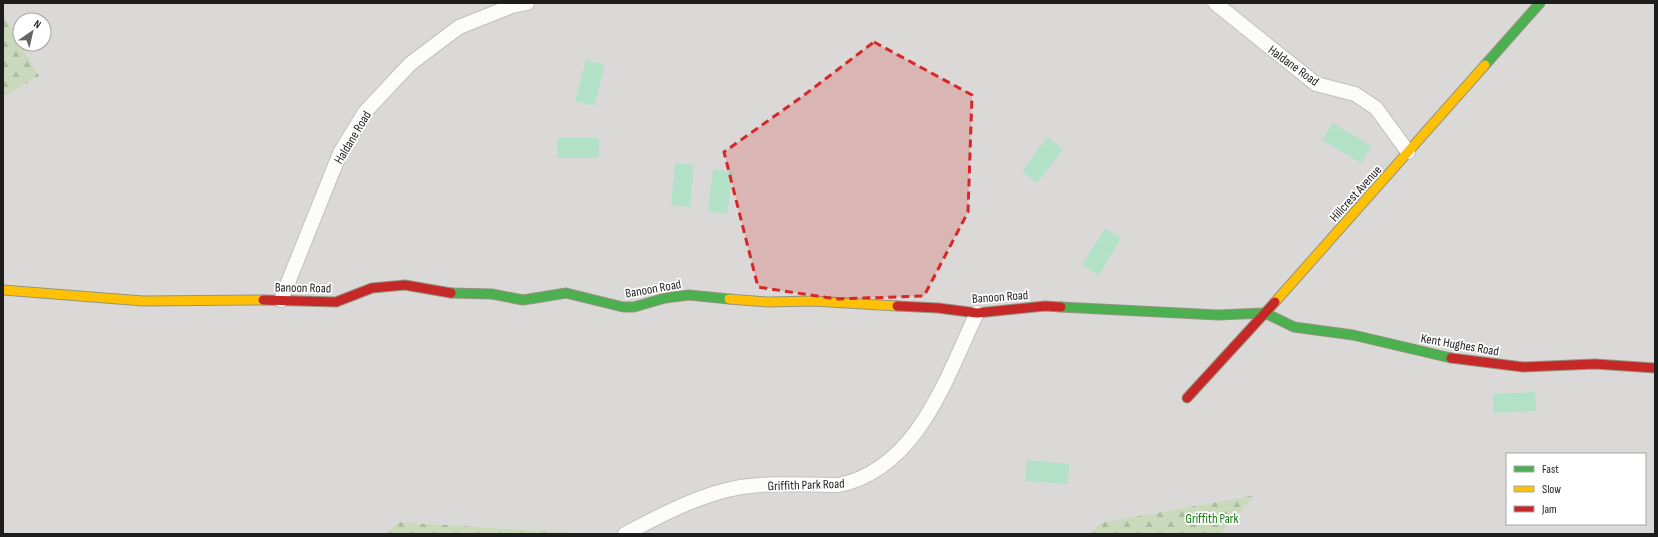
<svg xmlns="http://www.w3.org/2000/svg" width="1658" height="537" viewBox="0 0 1658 537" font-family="'Sofia Sans Condensed',sans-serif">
  <defs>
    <pattern id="forest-firs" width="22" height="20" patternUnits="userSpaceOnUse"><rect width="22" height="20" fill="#cad9bc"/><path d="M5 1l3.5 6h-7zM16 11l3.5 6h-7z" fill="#adbaa1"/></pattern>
  </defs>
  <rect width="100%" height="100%" fill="#ebe9e6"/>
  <path fill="#dad9d7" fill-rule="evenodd" d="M3,3H1655V534H1220L1254,495L1100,523L1090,534H593L398,522L386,534H3V97L39,76L21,44H44V20H20V43L3,13ZM1507,454H1645V524H1507Z"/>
  <g fill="url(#forest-firs)">
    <path d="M3,13L39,76L3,97Z"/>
    <path d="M1255,495L1220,534H1090L1100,523Z"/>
    <path d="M398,522L593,534H386Z"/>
  </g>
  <g fill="#b2e1c7">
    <path d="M586,60L605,65L594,106L575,101Z"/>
    <path d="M1333,123L1371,146L1361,163L1322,140Z"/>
    <path d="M1047,137L1063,149L1037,183L1022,171Z"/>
    <path d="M557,138H599V158H558Z"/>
    <path d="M675,163L694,165L690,207L671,205Z"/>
    <path d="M713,169L733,172L727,214L708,211Z"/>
    <path d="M1105,228L1121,238L1099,275L1082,265Z"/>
    <path d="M1535,392L1536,411L1494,413L1493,394Z"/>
    <path d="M1027,460L1069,464L1068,484L1025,481Z"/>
  </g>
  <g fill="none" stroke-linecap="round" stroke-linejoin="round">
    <g stroke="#c2c1c0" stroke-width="16">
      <g id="street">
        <path d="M1215,3L1316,84L1355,94L1376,108L1408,152"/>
        <path d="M281,300L340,153L365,112L410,64L459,27L512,6L527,3"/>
        <path d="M625,534C661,515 700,494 741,487C773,482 806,485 839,485C918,468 946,378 977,313"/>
      </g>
    </g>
    <g stroke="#95947f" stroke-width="11">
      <g id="fast">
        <path d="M1485,65L1540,3"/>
        <path d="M451,293L492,294L523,300L566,293L623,307H634L665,298L689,295L729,299"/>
        <path d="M1061,307L1218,315L1265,313L1294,327L1353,335L1451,358"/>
      </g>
    </g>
    <g stroke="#95947f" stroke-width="11">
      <g id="slow">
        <path d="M3,290L143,301L263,300"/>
        <path d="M729,299L768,302L813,301L897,306"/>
        <path d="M1275,302L1485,65"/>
      </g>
    </g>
    <g stroke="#95947f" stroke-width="11">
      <g id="jam">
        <path d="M263,300L336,302L372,288L405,285L451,293"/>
        <path d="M897,306L938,308L977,313L1045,306L1061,307"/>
        <path d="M1451,358L1523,367L1595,364L1655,368"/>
        <path d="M1187,398L1275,302"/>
      </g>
    </g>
    <use href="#street" stroke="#fcfcfb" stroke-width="14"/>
    <use href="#fast" stroke="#4caf50" stroke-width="9"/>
    <use href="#slow" stroke="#ffc107" stroke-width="9"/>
    <use href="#jam" stroke="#c62828" stroke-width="9"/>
  </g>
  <path fill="#d62828" fill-opacity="0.2" stroke="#d62828" stroke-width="3" stroke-dasharray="8 5" stroke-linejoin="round" d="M874,42L972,95L968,212L924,296L836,299L758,287L724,152L803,96Z"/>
  <g text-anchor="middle" stroke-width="3.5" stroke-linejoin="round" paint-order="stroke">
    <g font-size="13" fill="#1d1d1d" stroke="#fff">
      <text transform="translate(1294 65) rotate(36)" y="5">Haldane Road</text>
      <text transform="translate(352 137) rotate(-59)" y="5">Haldane Road</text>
      <text transform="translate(1355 193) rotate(-48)" y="5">Hillcrest Avenue</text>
      <text transform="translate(303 287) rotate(1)" y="5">Banoon Road</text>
      <text transform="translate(653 288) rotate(-10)" y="5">Banoon Road</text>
      <text transform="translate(1000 296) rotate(-4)" y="5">Banoon Road</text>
      <text transform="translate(1460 344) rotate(10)" y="5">Kent Hughes Road</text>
      <text transform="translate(806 484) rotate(-2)" y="5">Griffith Park Road</text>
    </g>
    <g font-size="13" fill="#14780e" stroke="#fff">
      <text x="1212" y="523">Griffith Park</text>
    </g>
  </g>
  <rect width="1658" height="537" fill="none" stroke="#1d1d1d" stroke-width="8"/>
  <rect x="1506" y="453" width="140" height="72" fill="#ffffff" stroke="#a5a5a5"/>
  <rect x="1514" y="466" width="20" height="6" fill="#4caf50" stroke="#a5a5a5"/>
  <text x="1542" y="473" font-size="12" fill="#1d1d1d">Fast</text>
  <rect x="1514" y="486" width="20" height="6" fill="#ffc107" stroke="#a5a5a5"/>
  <text x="1542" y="493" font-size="12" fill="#1d1d1d">Slow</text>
  <rect x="1514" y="506" width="20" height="6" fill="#c62828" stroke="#a5a5a5"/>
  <text x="1542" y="513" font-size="12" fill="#1d1d1d">Jam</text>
  <g transform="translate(32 32) rotate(34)"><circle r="19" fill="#ffffff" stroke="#a5a5a5"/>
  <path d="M0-3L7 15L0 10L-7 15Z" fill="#656463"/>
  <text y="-6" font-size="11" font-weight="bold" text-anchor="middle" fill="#1d1d1d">N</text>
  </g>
</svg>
